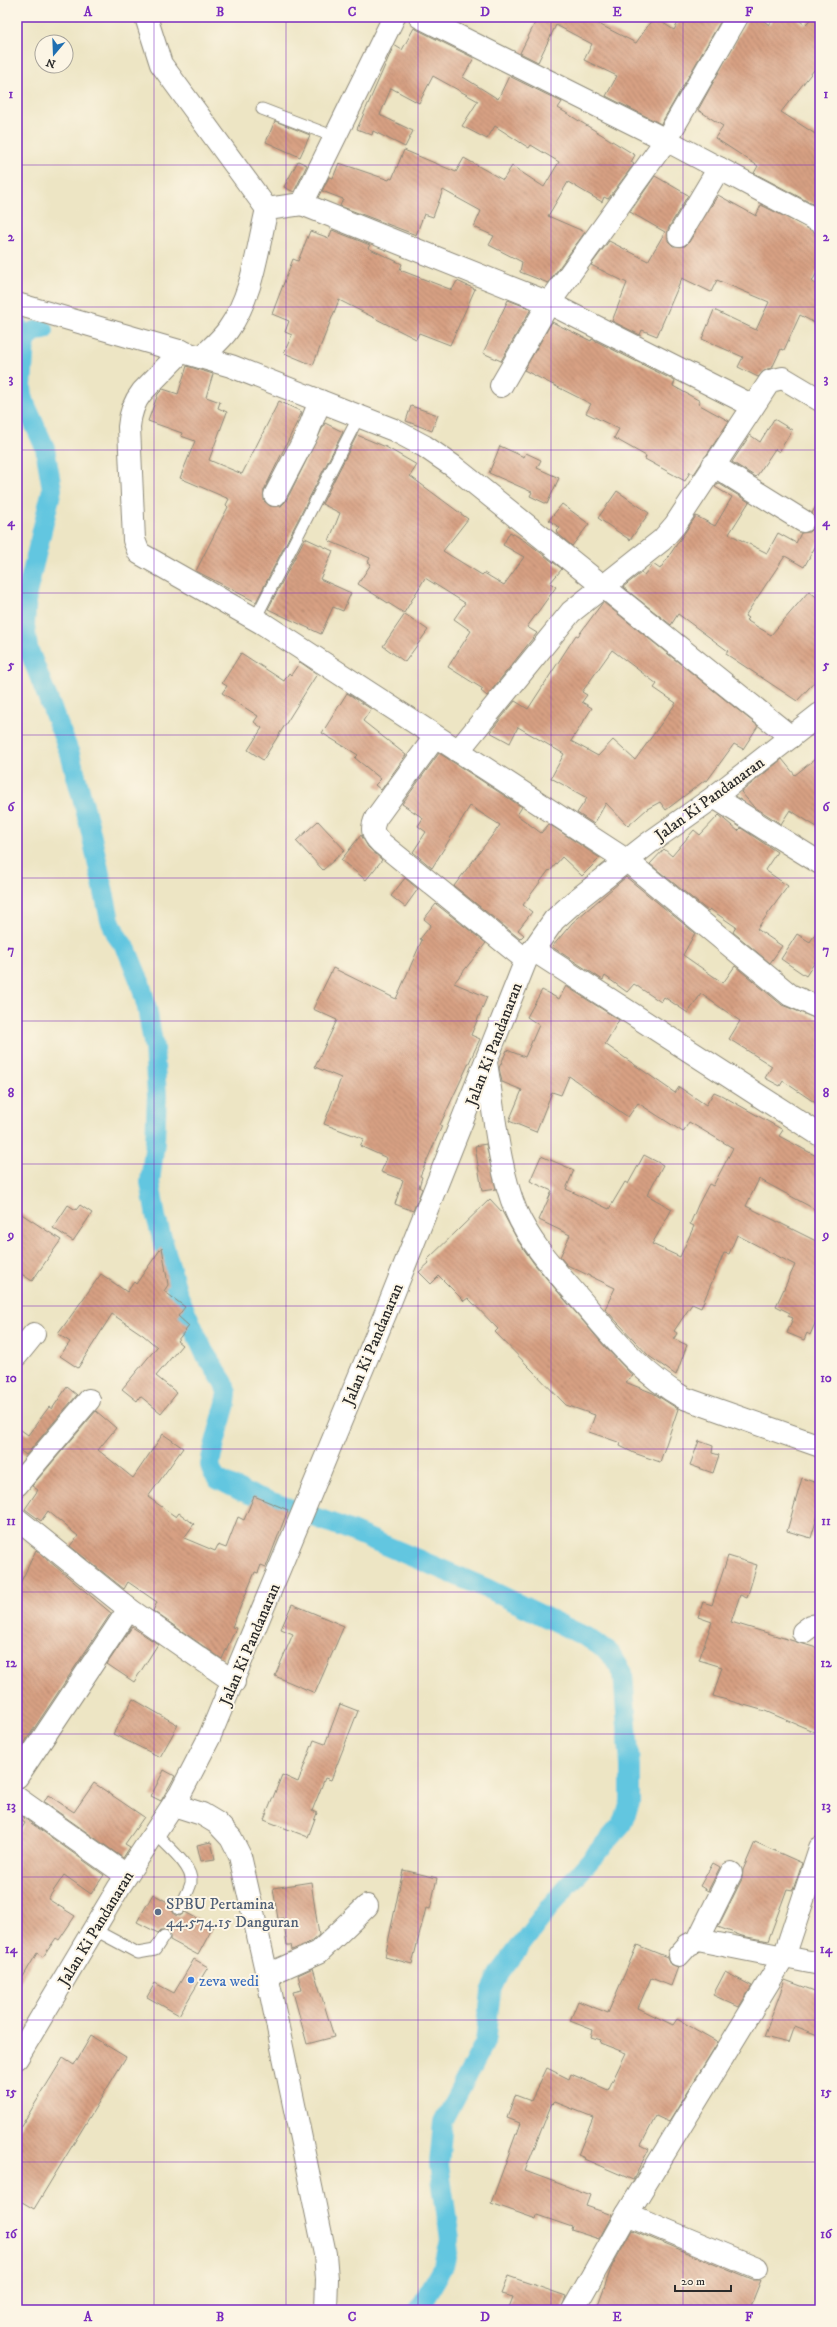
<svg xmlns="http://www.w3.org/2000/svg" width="837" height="2327" viewBox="0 0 837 2327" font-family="'IM FELL DW Pica',serif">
  <defs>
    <pattern id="building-back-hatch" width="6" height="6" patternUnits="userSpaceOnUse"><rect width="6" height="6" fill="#d7a083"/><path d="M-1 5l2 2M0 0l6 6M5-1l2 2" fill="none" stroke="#af836b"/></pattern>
  </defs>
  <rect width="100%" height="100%" fill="#fcf5e5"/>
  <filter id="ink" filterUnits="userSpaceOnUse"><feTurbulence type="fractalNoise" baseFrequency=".025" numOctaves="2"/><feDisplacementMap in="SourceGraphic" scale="8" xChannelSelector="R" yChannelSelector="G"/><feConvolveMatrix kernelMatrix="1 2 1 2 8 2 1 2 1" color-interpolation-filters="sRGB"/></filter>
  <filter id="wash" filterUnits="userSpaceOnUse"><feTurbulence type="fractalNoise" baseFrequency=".012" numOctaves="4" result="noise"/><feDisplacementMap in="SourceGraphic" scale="16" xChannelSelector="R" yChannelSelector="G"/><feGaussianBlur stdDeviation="0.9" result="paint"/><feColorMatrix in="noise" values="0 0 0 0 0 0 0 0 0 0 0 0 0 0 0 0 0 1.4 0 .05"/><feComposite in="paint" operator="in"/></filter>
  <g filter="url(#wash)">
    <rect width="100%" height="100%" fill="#ede5c4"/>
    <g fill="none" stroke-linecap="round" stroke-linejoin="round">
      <g stroke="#62c6e0" stroke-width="20">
        <path d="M17,323L25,340L22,388L24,401L45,448L52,489L27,593L25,625L28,648L70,754L89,824L110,920L117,936L127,950L140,982L147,1008L154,1048L157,1096L155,1142L150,1182L156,1217L178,1294L204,1352L224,1383L227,1393L226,1403L212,1454L210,1465L212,1471L217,1479L241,1491L342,1527L488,1589L588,1638L610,1653L623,1673L630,1766V1803L622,1824L551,1905L500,1973L491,1992L485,2042L443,2122L439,2164L450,2239L444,2266L418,2310"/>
        <path d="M25,340L35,331L44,330"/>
      </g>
    </g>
    <g id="blocks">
      <g fill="url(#building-back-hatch)" fill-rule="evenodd">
        <path d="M538,17H585L636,43L654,17L674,30L681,17H723L661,124L606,96L617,76L584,60L592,44L556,25L538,62L520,53Z"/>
        <path d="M749,17H759L769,25L775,17H795L805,25L813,17H820V76L814,70L781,112L820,137V208L754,173L758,166L715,138L723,126L698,110Z"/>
        <path d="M414,28L474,58L463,77L498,99L509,76L562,102L558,108L635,155L631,162L634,164L608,199L604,197L602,202L568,182L548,216L585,232L548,283L520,272L522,262L489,245L494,236L474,227L481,211L443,190L433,217L424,214L416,235L340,206L343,199L322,191L329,177L333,178L339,163L389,180L390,178L392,179L404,150L456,172L464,158L503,180L512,166L544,187L559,162L531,145L529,148L495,126L487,139L462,126L478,101L433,76L419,103L391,88L380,115L413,131L405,147L373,131L372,135L357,129L394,45L402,50Z"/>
        <path d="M275,121L310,135L300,157L266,142Z"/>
        <path d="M298,161L307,165L294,192L284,187Z"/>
        <path d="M655,176L688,195L668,229V241L673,246H685L689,242L718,195L756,216L761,205L820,234V266L812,282L820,286V326L800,315L784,350L781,349L772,368L767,369L758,377L738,367L743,357L702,339L714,310L756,330L769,302L717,280L711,292L682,278L657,336L642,330L640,335L612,321L627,283L591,265L609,241L648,261L665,232L630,212Z"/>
        <path d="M332,230L370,245L368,248L402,264L400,270L452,290L457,281L475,289L450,345L419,333L416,339L339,300L313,365L284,353L292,335L285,332L289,321L272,314L293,259L298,261L310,231L329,238Z"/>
        <path d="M508,300L531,309L501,361L483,353Z"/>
        <path d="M552,322L591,341L592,339L675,381L673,386L700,401L698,404L729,421L694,474L690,472L685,481L645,459L646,456L614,438L619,429L586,413L591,404L524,370Z"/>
        <path d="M187,366L213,374L206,397L220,402L218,408L227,412L209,460L242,474L279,401L302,412L264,490V501L270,506H281L286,501L325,423L343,432L256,602L196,571L228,507L226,505L229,499L180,478L195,441L181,436L182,433L148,421L158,394L163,389L178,394Z"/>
        <path d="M411,406L438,415L432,431L406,421Z"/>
        <path d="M774,419L792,430L779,452L775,449L756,477L732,462L750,435L760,442Z"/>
        <path d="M357,435L386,447L417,465L410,476L468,519L443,551L482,575L484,573L504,585L524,557L503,545L510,532L528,543L562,569L550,583L556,587L527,627L537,633L487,696L481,691L483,689L448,667L471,631L454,619L465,603L425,578L404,613L358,584L371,564L368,562L370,558L329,541L340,513L322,504Z"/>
        <path d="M500,446L524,457L526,453L541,460L537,468L559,478L547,504L530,496L532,492L489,473Z"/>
        <path d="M718,483L749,502L729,534L767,553L778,533L796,543L801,533L809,532L813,528L815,521L812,513L820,499V538L804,567L785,556L745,616L748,618L746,620L771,635L809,591L820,600V676L797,701L726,654L728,651L678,614L671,625L623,587L641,573L644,575L653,564L660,569L696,516L715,526L732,497L715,487Z"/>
        <path d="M617,491L649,513L630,540L598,518Z"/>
        <path d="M562,504L589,524L572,546L556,532L560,528L549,520Z"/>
        <path d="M305,538L333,551L320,579L351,593L343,611L333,607L321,634L268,609Z"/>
        <path d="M603,602L758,726L743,749L734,744L707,781L705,780L666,810L660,802L647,809L628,826L606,803L594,824L577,813L587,798L551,778L564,754L518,727L510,743L490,732L515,701L528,709L576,635L578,636ZM612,650L657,684L654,688L676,703L635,760L613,740L598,756L571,741L592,708L582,702L587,695L582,692Z"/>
        <path d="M405,614L428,630L405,662L383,646Z"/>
        <path d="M241,653L284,681L289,673L291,675L300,662L317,674L263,760L248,750L262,728L254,722L258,716L222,693L227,686L222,683Z"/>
        <path d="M347,693L371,709L363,721L406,755L381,790L375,785L381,779L355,758L358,755L322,733Z"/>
        <path d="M439,753L522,807L517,815L541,833L549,824L600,858L582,876L562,857L550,871L549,870L523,905L532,912L518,930L524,935L520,939L454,886L500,825L470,806L432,868L413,852L426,832L418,826L423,818L402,804Z"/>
        <path d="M820,755V829L790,810L781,824L753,806L741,792L782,759L795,775Z"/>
        <path d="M719,815L738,831L741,828L777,852L765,870L788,886L757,929L782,946L770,963L733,932L736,927L710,909L708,911L650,864L664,849L672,856L694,830L700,835Z"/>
        <path d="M318,821L345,850L323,870L296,841Z"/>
        <path d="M361,835L368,847L382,860L366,880L341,860Z"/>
        <path d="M626,877L695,933L683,955L723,983L735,966L782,1005L820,1020V1106L783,1081L780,1086L765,1078L772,1066L729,1039L740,1021L701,994L688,1013L664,997L661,1002L634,984L627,992L605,976L603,980L552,947L572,923Z"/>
        <path d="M405,878L418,889L405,907L391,896Z"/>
        <path d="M436,904L486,943L454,983L487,997L471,1035L480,1039L440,1125L442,1126L420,1176L422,1177L419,1187L422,1189L413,1211L395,1204L403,1180L381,1172L387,1158L360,1146L364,1139L324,1124L341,1078L315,1067L337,1020L313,1009L333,968L396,999L422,940L420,939L431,925L424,919Z"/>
        <path d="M820,927V954L806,976L781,959L797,934L810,942Z"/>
        <path d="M566,986L619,1020L605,1044L675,1093L679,1087L706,1105L714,1092L721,1095L783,1130L779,1136L820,1158V1212L759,1179L746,1206L820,1243V1322L816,1321L810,1335L807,1333L804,1340L787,1333L793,1318L788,1316L790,1313L776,1306L795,1265L737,1235L729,1254L724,1253L701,1308L692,1304L674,1331L677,1333L674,1339L687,1345L676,1375L649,1356L605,1309L615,1288L567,1265L560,1257L570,1235L539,1220L552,1191L530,1181L541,1156L574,1170L566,1189L609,1209L625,1182L628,1184L644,1155L663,1165L647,1195L672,1209L652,1244L680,1257L694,1226L690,1224L698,1205L709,1184L713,1186L733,1148L689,1122L683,1132L638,1103L628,1117L569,1076L561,1095L552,1092L536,1132L509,1121L522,1090L502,1082L499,1068L507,1050L525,1057L539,1025L527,1017L542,990L559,999Z"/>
        <path d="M486,1144L496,1189L482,1191L475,1146Z"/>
        <path d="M490,1199L503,1213L518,1241L535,1265L606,1348L633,1376L625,1382L653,1393L678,1409L660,1462L634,1453L620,1446L621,1443L589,1432L595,1415L566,1405L495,1332L498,1329L468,1298L464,1301L439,1276L431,1284L419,1272L429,1263L427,1260Z"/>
        <path d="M68,1205L76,1210L80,1205L92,1213L73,1241L53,1228Z"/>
        <path d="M17,1211L61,1240L32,1281L17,1271Z"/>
        <path d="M162,1247L168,1285L164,1291L185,1307L178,1316L189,1326L177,1341L182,1345L156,1376L177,1393L161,1413L140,1396L137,1401L122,1389L157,1347L143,1335L112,1314L78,1368L60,1356L70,1342L58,1334L101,1274L127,1292L134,1282L136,1284Z"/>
        <path d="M67,1387L77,1395L26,1455L17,1448V1427L28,1435L49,1407L52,1409Z"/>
        <path d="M96,1411L116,1428L98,1450L133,1478L163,1434L183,1448L148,1497L176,1517L179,1513L194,1524L184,1538L215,1551L218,1545L226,1548L238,1517L244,1520L254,1496L288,1510L266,1567L261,1565L258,1573L255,1572L232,1627L236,1628L222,1659L153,1611L157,1602L128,1582L124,1589L70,1546L78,1536L48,1511L41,1521L25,1509L38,1490L32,1486Z"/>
        <path d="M699,1441L713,1446L712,1453L719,1455L713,1473L690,1465Z"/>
        <path d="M802,1478L820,1484V1508L811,1538L787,1531Z"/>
        <path d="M36,1550L111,1613L17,1754V1590Z"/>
        <path d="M728,1556L757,1565L747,1598L740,1595L731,1622L820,1649V1734L765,1711L713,1696L722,1667L699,1660L712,1622L698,1617L703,1602L712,1605Z"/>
        <path d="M292,1604L344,1626L315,1693L275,1676L293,1634L281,1629Z"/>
        <path d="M132,1627L158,1644L134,1682L107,1664Z"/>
        <path d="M133,1699L178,1725L160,1757L113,1734Z"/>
        <path d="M340,1704L358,1711L331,1780L325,1778L312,1811L317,1813L308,1837L264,1820L282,1775L298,1782L314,1740L325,1744Z"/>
        <path d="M164,1770L175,1776L161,1801L151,1796Z"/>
        <path d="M94,1783L144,1817L125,1844L130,1847L123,1858L44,1802L48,1795L74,1812Z"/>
        <path d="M17,1813L104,1875L91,1894L64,1875L48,1899L75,1916L59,1940L56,1938L43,1957L37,1953L17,1987V1836L25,1823L17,1818Z"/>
        <path d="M211,1842L215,1859L201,1861L197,1845Z"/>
        <path d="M755,1842L802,1863L793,1890L787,1889L768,1941L742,1936L718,1927L742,1879L743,1870Z"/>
        <path d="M713,1863L720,1867L708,1891L700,1886Z"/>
        <path d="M403,1870L437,1878L430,1909L426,1908L412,1964L385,1957Z"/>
        <path d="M311,1882L319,1935L312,1941L292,1950L291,1945H287L283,1918L278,1919L273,1888Z"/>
        <path d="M153,1894L173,1905L172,1910L175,1915L180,1916L185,1912L213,1927L198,1955L170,1940V1933L167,1930H161L158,1933L137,1922Z"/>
        <path d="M637,1945L667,1957L670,1964L678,1967L671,1986L651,1978L638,2008L673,2025L677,2019L718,2042L669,2122L656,2116L641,2145L649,2149L633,2180L584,2159L585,2158L578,2155L593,2117L555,2102L553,2104L552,2103L525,2171L590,2195L586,2206L612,2215L599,2239L571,2230L572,2227L537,2215L536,2219L491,2203L520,2123L507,2118L515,2095L531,2101L547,2068L569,2079L571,2074L608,2090L626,2053L600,2043L601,2040L591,2037L593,2030L570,2021L578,2001L608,2013Z"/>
        <path d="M194,1959L208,1967L179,2015L147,1997L155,1983L174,1993Z"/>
        <path d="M313,1968L334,2037L307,2044L293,1992L302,1990L298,1975Z"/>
        <path d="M725,1972L752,1986L739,2007L713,1995Z"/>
        <path d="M785,1980L820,1993V2036L795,2026L789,2043L764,2037Z"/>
        <path d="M91,2036L126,2057L34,2209L17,2199V2162L22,2153L17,2150V2133L63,2058L74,2065Z"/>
        <path d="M632,2230L752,2280H761L749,2310H596L612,2266Z"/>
        <path d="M508,2276L566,2296L561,2310H508L513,2297L501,2294Z"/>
      </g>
    </g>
  </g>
  <g filter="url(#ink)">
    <use href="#blocks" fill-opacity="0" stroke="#8c8878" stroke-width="1"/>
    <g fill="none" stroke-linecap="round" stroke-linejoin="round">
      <g stroke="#8c8878" stroke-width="13">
        <g id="service">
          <path d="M262,109L335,137"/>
          <path d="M255,619L359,416"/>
          <path d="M155,1833C165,1844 194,1867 191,1883C189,1891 183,1901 179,1909"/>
          <path d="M93,1929L138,1953L155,1950L164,1936"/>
        </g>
      </g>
      <g stroke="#8c8878" stroke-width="24">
        <g id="minor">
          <path d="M146,17L161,64L267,209"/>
          <path d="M420,17L666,140L820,222"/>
          <path d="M302,204L549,303L753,406"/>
          <path d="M679,235L719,168"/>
          <path d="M17,304L231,366L394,430L424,446L453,466L791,737"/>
          <path d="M182,351L142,392C134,402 130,414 129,427L134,540L139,553L262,623L626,860L790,995L820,1008"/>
          <path d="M202,357C211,348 221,340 228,330C253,295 257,250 267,209L302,204L394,17"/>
          <path d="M501,386L549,303L666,140L737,17"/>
          <path d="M713,465L803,521"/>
          <path d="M275,495L307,434L320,401"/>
          <path d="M435,737L376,818C371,829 372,834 381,843L526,960"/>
          <path d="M458,751L571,612L662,540L675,525L770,381L783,378L820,400"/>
          <path d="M714,797L820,863"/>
          <path d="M533,950L820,1135"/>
          <path d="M486,1063C494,1109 498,1168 516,1211C530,1244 557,1272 580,1299C611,1335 641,1374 684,1398L820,1446"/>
          <path d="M17,1355L34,1334"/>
          <path d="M17,1485L89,1400"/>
          <path d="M17,1519L129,1609L234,1682"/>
          <path d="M803,1632L811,1626L820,1625"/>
          <path d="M17,1777L129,1609"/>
          <path d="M17,1798L126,1875"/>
          <path d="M174,1805L202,1814L217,1823L231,1838L240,1856L267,1975L325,2254L327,2279L326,2310"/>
          <path d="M698,1940L731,1873"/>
          <path d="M679,1955L688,1945L698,1940L820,1964"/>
          <path d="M267,1975L319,1952L367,1906"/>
          <path d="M627,2214L757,2268"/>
          <path d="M573,2310L627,2214L784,1957L820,1848"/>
        </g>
      </g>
      <g stroke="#8c8878" stroke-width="24">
        <path id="secondary" d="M17,2058L119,1887L180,1794L209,1738L386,1312L526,960L554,920L574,902L649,843L714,797L820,714"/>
      </g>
      <use href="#service" stroke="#fff" stroke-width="11"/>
      <use href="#minor" stroke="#fff" stroke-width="22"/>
      <use href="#secondary" stroke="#fff" stroke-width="22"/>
    </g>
  </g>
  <path fill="none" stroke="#7b2cbf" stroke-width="1" stroke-opacity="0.55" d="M154,17V2310M286,17V2310M418,17V2310M551,17V2310M683,17V2310M17,165H820M17,307H820M17,450H820M17,593H820M17,735H820M17,878H820M17,1021H820M17,1164H820M17,1306H820M17,1449H820M17,1592H820M17,1734H820M17,1877H820M17,2020H820M17,2162H820"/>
  <circle fill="#5c6f8a" stroke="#fcf5e5" stroke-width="1.5" cx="158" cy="1912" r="4"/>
  <circle fill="#3f7fe0" stroke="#fcf5e5" stroke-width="1.5" cx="191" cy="1980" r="4"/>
  <g text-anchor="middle" stroke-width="4" stroke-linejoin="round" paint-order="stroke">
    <g font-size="16" fill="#2b2b2b" stroke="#fcf5e5">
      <text transform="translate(709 798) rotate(-36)" y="6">Jalan Ki Pandanaran</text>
      <text transform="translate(493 1044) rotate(-69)" y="6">Jalan Ki Pandanaran</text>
      <text transform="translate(372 1344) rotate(-67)" y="6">Jalan Ki Pandanaran</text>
      <text transform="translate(249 1644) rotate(-67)" y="6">Jalan Ki Pandanaran</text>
      <text transform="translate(95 1928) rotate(-59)" y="6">Jalan Ki Pandanaran</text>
    </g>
    <g font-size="16" fill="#4e5e75" stroke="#fcf5e5" text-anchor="start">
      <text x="166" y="1909">SPBU Pertamina<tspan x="166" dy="18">44.574.15 Danguran</tspan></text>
    </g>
    <g font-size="16" fill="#366cbe" stroke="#fcf5e5" text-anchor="start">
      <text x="199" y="1986">zeva wedi</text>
    </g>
  </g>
  <rect width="837" height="2327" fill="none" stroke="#fcf5e5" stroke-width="44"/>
  <g transform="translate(54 54) rotate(199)"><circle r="19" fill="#fcf5e5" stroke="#a8a49b"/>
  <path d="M0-3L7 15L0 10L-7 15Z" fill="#1f6fb2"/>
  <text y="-6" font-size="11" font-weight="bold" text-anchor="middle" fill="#2b2b2b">N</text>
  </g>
  <path d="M675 2285v6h56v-6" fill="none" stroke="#2b2b2b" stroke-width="2"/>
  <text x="681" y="2285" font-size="12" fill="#2b2b2b" stroke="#fcf5e5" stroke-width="3" paint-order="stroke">20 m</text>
  <rect x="22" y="22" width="793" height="2283" fill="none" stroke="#7b2cbf" stroke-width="1.5"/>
  <g font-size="13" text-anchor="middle" font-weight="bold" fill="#7b2cbf">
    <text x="88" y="16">A</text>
    <text x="220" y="16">B</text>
    <text x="352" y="16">C</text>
    <text x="485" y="16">D</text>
    <text x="617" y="16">E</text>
    <text x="749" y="16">F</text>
    <text x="11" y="98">1</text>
    <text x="826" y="98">1</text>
    <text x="11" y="241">2</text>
    <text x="826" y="241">2</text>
    <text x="11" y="383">3</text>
    <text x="826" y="383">3</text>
    <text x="11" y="526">4</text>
    <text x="826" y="526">4</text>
    <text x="11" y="669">5</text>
    <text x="826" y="669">5</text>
    <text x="11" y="811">6</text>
    <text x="826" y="811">6</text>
    <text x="11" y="954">7</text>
    <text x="826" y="954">7</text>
    <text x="11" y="1097">8</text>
    <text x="826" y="1097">8</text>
    <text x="11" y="1239">9</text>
    <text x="826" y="1239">9</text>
    <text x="11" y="1382">10</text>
    <text x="826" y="1382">10</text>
    <text x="11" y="1525">11</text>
    <text x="826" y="1525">11</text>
    <text x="11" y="1667">12</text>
    <text x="826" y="1667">12</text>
    <text x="11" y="1810">13</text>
    <text x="826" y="1810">13</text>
    <text x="11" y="1953">14</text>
    <text x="826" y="1953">14</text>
    <text x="11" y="2096">15</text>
    <text x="826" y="2096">15</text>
    <text x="11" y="2238">16</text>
    <text x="826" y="2238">16</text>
    <text x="88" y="2321">A</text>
    <text x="220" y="2321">B</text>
    <text x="352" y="2321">C</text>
    <text x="485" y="2321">D</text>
    <text x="617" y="2321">E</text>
    <text x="749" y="2321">F</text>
  </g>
</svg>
